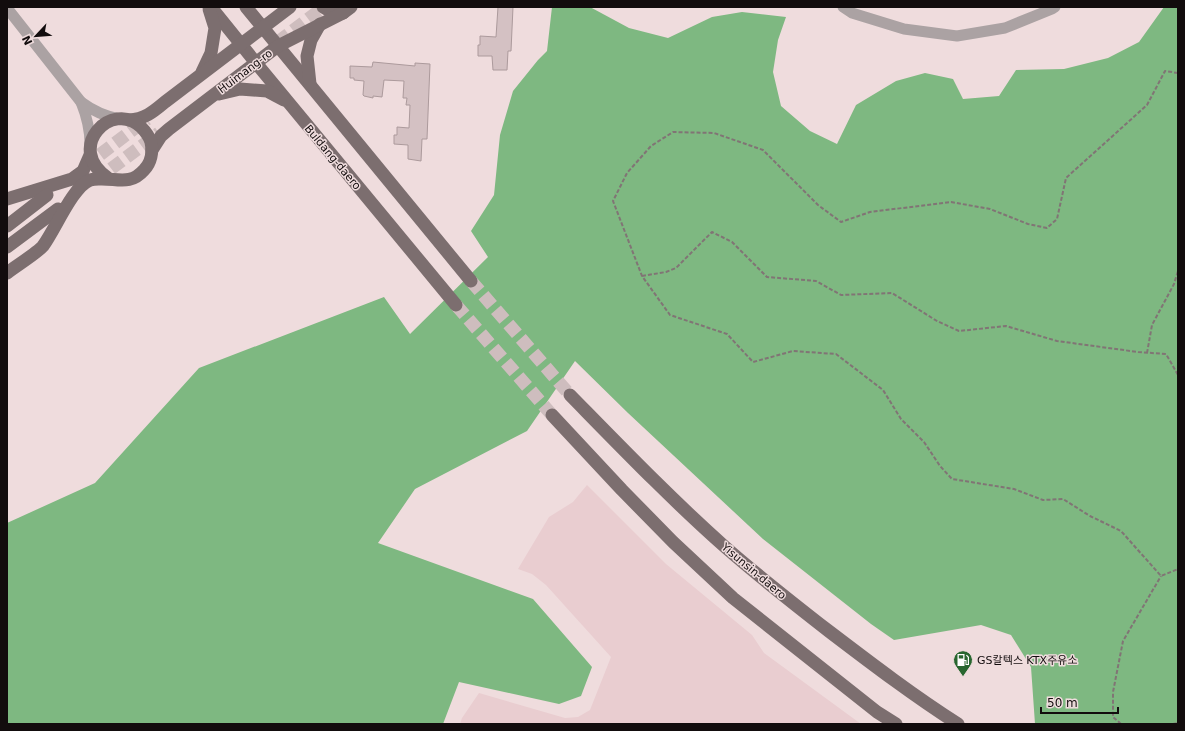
<svg xmlns="http://www.w3.org/2000/svg" width="1185" height="731" viewBox="0 0 1185 731" font-family="'DejaVu Sans','Noto Sans KR',sans-serif">
  <rect width="100%" height="100%" fill="#efdcdd"/>
  <path fill="#e9cdd0" d="M587,485L666,564L752,635L764,653L861,724H460L462,718L479,693L565,718L578,717L590,710L611,657L546,585L532,574L518,569L549,517L573,502Z"/>
  <path fill="#7eb881" d="M552,7H590L629,28L668,38L712,17L742,12L786,17L778,40L773,72L781,106L810,131L837,144L856,105L896,81L925,73L953,79L963,99L999,96L1016,70L1064,69L1108,58L1139,42L1164,7H1178V724H1035L1031,667L1011,635L981,625L894,640L871,624L763,539L628,413L575,361L527,431L415,489L378,543L533,599L592,667L581,696L559,704L459,682L443,724H7V523L95,483L199,368L384,297L410,334L488,257L471,231L494,195L500,135L513,91L538,60L547,51Z"/>
  <g fill="#d4c1c3" stroke="#ac9a9c">
    <path d="M498,7H513L511,51H508L507,70H493L492,56H478V45H480V36L496,37Z"/>
    <path d="M373,62L415,66V63L430,64L427,139H422L421,161L408,159V145L394,144V135H397V127L409,128L410,105H406L407,98H403L404,81L384,80L382,97L373,96V98L364,96L363,95L364,81L354,80V78H350V66L372,67Z"/>
  </g>
  <g fill="none" stroke-linecap="round" stroke-linejoin="round">
    <g stroke="#cebdbe" stroke-width="13" stroke-dasharray="13 6" stroke-linecap="butt">
      <path d="M278,42L324,7"/>
      <path d="M85,166L147,119"/>
      <path d="M96,180L159,133"/>
      <path d="M471,281L570,395"/>
      <path d="M456,305L552,415"/>
    </g>
    <g stroke="#817475" stroke-width="2" stroke-dasharray="4 2" stroke-linecap="butt">
      <path d="M1178,73L1165,71L1147,105L1066,178L1057,219L1047,228L1028,224L990,209L951,202L870,212L841,222L818,205L763,150L714,133L673,132L651,146L627,173L613,201L642,276L670,315L727,334L753,362L793,351L836,354L883,390L901,419L924,442L940,466L952,479L1014,489L1043,500L1063,499L1090,516L1121,531L1161,576L1178,569"/>
      <path d="M642,276L666,272L676,268L712,232L732,242L767,277L816,281L841,295L892,293L937,321L959,331L1006,326L1057,341L1138,352L1166,354L1178,375"/>
      <path d="M1147,353L1152,325L1174,284L1178,271"/>
      <path d="M1121,724L1113,717V692L1123,641L1161,576"/>
      <path d="M1173,724L1178,723"/>
    </g>
    <g stroke="#aba2a3" stroke-width="11">
      <path d="M843,7L852,13L904,29L957,36L1005,28L1052,9L1055,7"/>
      <path d="M7,8L81,102"/>
      <path d="M90,144C90,129 87,117 81,102C93,111 104,116 119,119"/>
    </g>
    <g stroke="#7c6e6f" stroke-width="13">
      <path d="M211,7L256,63L456,305"/>
      <path d="M246,7L471,281"/>
      <path d="M323,7L328,10L343,13"/>
      <path d="M202,72L211,53L215,28L209,9"/>
      <path d="M310,84L307,56L311,40L320,24"/>
      <path d="M219,94L240,89L267,91L284,100"/>
      <path d="M129,120C145,119 153,112 165,102L290,7"/>
      <path d="M152,150L161,136L169,129L278,46L343,13L351,7"/>
      <path d="M7,199L72,179L83,171L90,155"/>
      <path d="M7,226L47,195"/>
      <path d="M7,247L58,209"/>
      <path d="M7,273C16,266 37,253 43,246C55,230 73,186 90,180C93,179 97,179 99,179C117,178 130,186 144,170C151,163 153,152 151,142C149,136 145,131 141,127C112,99 64,148 108,178"/>
      <path d="M570,395C620,446 670,498 724,546C758,576 794,604 830,632C872,664 914,696 958,724"/>
      <path d="M552,415L622,490L673,542L733,598L877,712L896,724"/>
    </g>
  </g>
  <defs>
    <g id="fuel-pin" transform="scale(1)"><path d="M0 17L-7.5 6A9.5 9.5 0 1 1 7.5 6Z" fill="#28662f" stroke="#efdcdd"/><path d="M-5.5-6h7V0h2V4h1.3V-2.5L3-4.5l.8-.8L6-3V5H2.5V1h-1V6h-7ZM-4.2-4.7v3.2H.2V-4.7Z" fill="#fff"/></g>
  </defs>
  <g fill-rule="evenodd">
    <use href="#fuel-pin" x="963" y="660"/>
  </g>
  <g text-anchor="middle" stroke-width="3" stroke-linejoin="round" paint-order="stroke">
    <g font-size="11" fill="#120c0d" stroke="#efdcdd">
      <text transform="translate(245 71) rotate(-37)" y="4">Huimang-ro</text>
      <text transform="translate(333 157) rotate(50)" y="4">Buldang-daero</text>
      <text transform="translate(754 571) rotate(40)" y="4">Yisunsin-daero</text>
    </g>
    <g font-size="11" fill="#120c0d" stroke="#efdcdd" text-anchor="start">
      <text x="977" y="664">GS칼텍스 KTX주유소</text>
    </g>
  </g>
  <rect width="1185" height="731" fill="none" stroke="#120c0d" stroke-width="16"/>
  <g transform="translate(36 36) rotate(244)" stroke="#efdcdd" stroke-width="3" paint-order="stroke">
  <path d="M0-3L7 15L0 10L-7 15Z" fill="#120c0d"/>
  <text y="-6" font-size="11" font-weight="bold" text-anchor="middle" fill="#120c0d">N</text>
  </g>
  <path d="M1041 707v6h77v-6" fill="none" stroke="#120c0d" stroke-width="2"/>
  <text x="1047" y="707" font-size="12" fill="#120c0d" stroke="#efdcdd" stroke-width="3" paint-order="stroke">50 m</text>
</svg>
